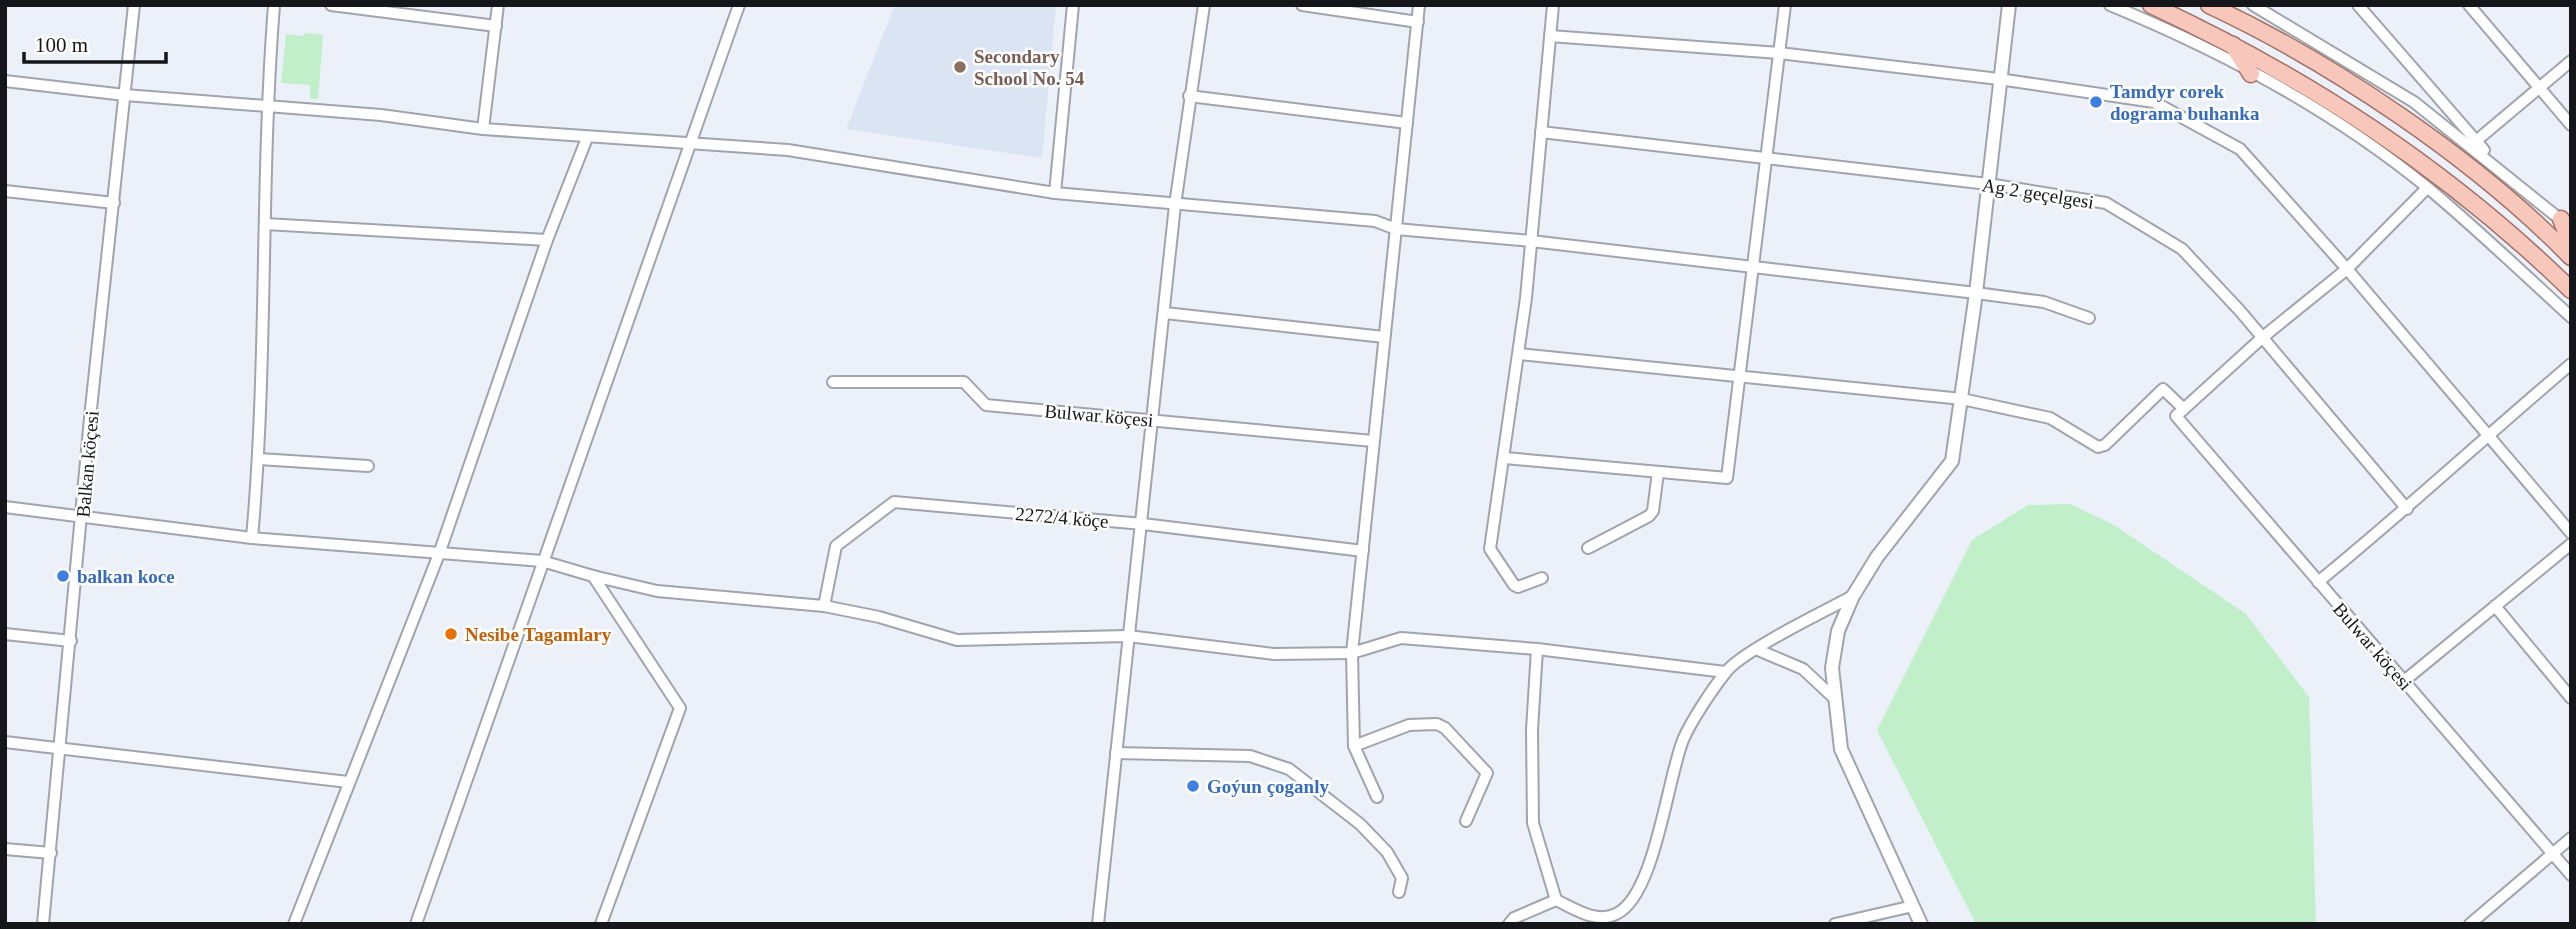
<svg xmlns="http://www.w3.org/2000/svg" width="2576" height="929" viewBox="0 0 2576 929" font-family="'Times New Roman',serif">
  <rect width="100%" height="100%" fill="#ebf0f9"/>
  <path fill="#dbe4f3" d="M895,5H1056L1042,158L846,129Z"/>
  <g fill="#c1efc9">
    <path d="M305,33L323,35L318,99H310V85L281,83L286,34L304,36Z"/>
    <path d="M2070,504L2114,525L2246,614L2309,697L2316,924H1976L1877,730L1972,540L2028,505Z"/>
  </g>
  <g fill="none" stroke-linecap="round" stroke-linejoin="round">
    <g stroke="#a0a4ad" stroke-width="14">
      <g id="minor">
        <path d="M331,5L496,26"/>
        <path d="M1302,5L1418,22"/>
        <path d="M2110,5C2222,51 2334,111 2428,188C2477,229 2524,274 2571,317"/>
        <path d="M2253,5L2414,102L2566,224"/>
        <path d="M2358,5L2484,150"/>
        <path d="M2469,5L2571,125"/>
        <path d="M1550,36L1779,53L1999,79L2154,102L2240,149L2347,269L2571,533"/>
        <path d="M5,81L125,95L381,115L483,129L788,150L1055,193L1375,221L1396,229L1531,241L1976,293L2044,302L2089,318"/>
        <path d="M1189,96L1407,123"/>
        <path d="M483,129L498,5"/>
        <path d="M1541,132L1988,184L2106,203L2182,249L2241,312L2407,509"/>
        <path d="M2480,146L2476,141L2571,61"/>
        <path d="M2427,188L2347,269L2263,337L2176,416L2571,875"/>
        <path d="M5,191L114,203"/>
        <path d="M1055,193L1073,5"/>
        <path d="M265,224L547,240"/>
        <path d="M1165,313L1384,337"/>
        <path d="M1519,354L1962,399L2050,418L2098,447L2105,445L2163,389L2184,409"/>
        <path d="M833,382H964L986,405L1373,441"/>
        <path d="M1505,458L1727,478L1785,5"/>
        <path d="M259,459L368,466"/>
        <path d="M5,507L252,538C268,361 260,183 274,5"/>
        <path d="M252,538L542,561L593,576L680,708L601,924"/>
        <path d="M1588,548L1649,516L1653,511L1658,472"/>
        <path d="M593,576L657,591L824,606L879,617L957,640L1128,636L1274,654L1352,653L1401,638L1537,649L1725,672"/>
        <path d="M1542,578L1518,587L1514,585L1490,549L1526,298L1553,5"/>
        <path d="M2318,582C2404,512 2486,436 2571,364"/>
        <path d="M824,606L836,546L894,502L1143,524L1363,551"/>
        <path d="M2495,606L2571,698"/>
        <path d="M5,634L71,641"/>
        <path d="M1537,649L1532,730L1533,823L1556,900"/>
        <path d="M1758,650L1803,669L1835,699"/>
        <path d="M2404,681L2571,544"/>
        <path d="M5,742L348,782"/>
        <path d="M1354,746L1409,725L1437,724L1445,728L1487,773L1466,821"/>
        <path d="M1116,753L1250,756L1289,769L1360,824L1387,852L1402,878L1399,892"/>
        <path d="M1377,797L1354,746L1352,653L1419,5"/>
        <path d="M5,849L51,853"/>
        <path d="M43,924L90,418L134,5"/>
        <path d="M294,924L439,554L547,240L587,138"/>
        <path d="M416,924L739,5"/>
        <path d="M1098,924L1175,205L1204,5"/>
        <path d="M1509,924L1514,918L1556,900C1573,908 1596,924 1616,914C1655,896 1667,780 1683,740C1691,721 1713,688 1726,672C1742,651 1825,611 1853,596"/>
        <path d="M1835,924L1913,906"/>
        <path d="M2470,924L2571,838"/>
      </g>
    </g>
    <g stroke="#a0a4ad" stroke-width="16">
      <path id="tertiary" d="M1921,924L1841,749L1832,668L1838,631L1853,596L1877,557L1952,461L1976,293L2009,5"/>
    </g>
    <g stroke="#a47064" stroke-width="19">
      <g id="primary">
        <path d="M2151,5C2308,78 2447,169 2571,290"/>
        <path d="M2209,5C2333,63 2475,159 2571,257"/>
        <path d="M2233,45L2251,74"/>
        <path d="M2561,219L2571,244"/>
      </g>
    </g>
    <use href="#minor" stroke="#fff" stroke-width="10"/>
    <use href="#tertiary" stroke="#fff" stroke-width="12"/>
    <use href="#primary" stroke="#f7c7bb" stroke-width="16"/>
  </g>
  <circle fill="#8d6e63" stroke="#fff" stroke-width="2.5" cx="960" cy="67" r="7"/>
  <g fill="#3f7fe0" stroke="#fff" stroke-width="2.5">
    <circle cx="2096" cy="102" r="7"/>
    <circle cx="63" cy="576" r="7"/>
    <circle cx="1193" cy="786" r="7"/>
  </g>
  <circle fill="#e8710a" stroke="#fff" stroke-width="2.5" cx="451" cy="634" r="7"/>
  <g text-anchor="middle" stroke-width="5" stroke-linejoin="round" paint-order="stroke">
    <g font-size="19" font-weight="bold" fill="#785e54" stroke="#fff" text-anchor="start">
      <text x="974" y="63">Secondary<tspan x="974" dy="22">School No. 54</tspan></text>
    </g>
    <g font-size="19" font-weight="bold" fill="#366cbe" stroke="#fff" text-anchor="start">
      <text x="2110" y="98">Tamdyr corek<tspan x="2110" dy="22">dograma buhanka</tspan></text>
      <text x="77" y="583">balkan koce</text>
      <text x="1207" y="793">Goýun çoganly</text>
    </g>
    <g font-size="19" fill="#141619" stroke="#fff">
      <text transform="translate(2038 193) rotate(9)" y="7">Ag 2 geçelgesi</text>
      <text transform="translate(1099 415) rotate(5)" y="7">Bulwar köçesi</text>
      <text transform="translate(87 464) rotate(-85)" y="7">Balkan köçesi</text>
      <text transform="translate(1062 517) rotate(5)" y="7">2272/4 köçe</text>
      <text transform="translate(2373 646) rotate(49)" y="7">Bulwar köçesi</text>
    </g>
    <g font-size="19" font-weight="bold" fill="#c56008" stroke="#fff" text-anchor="start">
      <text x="465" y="641">Nesibe Tagamlary</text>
    </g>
  </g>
  <rect width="2576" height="929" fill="none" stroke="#141619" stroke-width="14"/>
  <path d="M24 52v10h142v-10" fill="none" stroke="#141619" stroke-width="3.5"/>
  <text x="35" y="52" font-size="21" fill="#141619" stroke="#ffffff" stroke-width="5" paint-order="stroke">100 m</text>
</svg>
